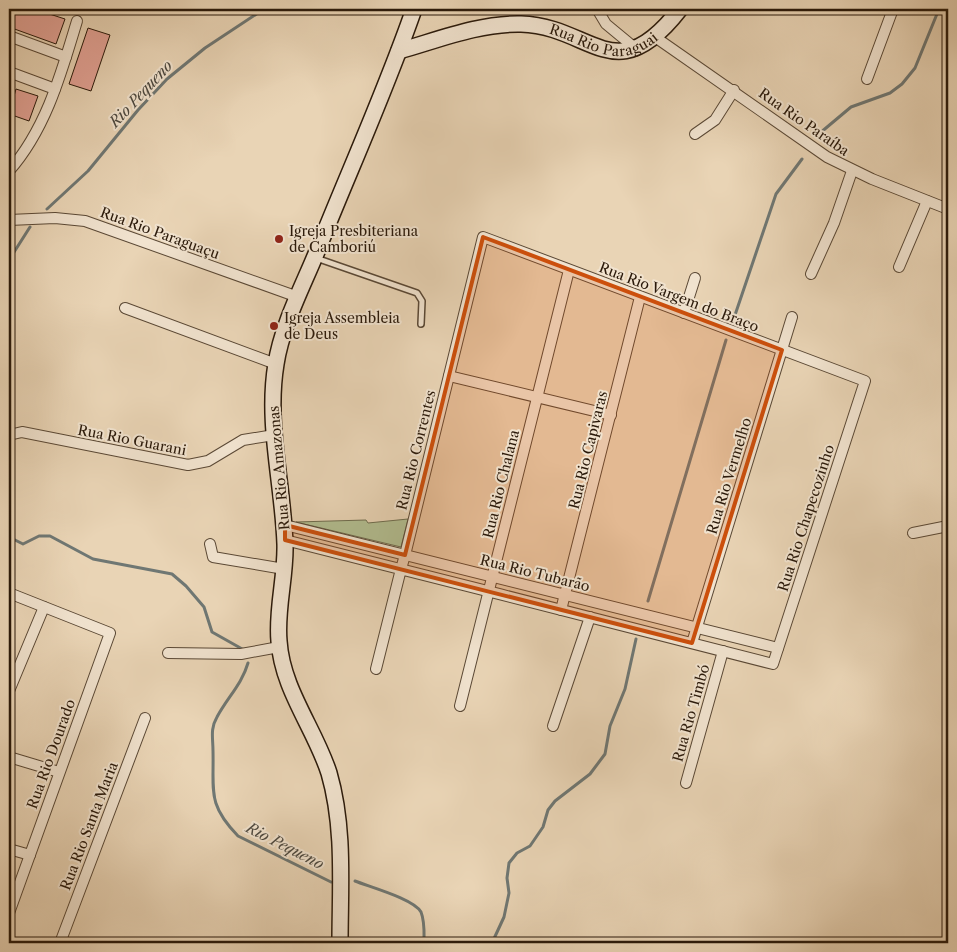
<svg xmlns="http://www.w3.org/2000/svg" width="957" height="952" viewBox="0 0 957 952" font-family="'Libre Caslon Text',serif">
  <rect width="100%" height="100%" fill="#e9d4b5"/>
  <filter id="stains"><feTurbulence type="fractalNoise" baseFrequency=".004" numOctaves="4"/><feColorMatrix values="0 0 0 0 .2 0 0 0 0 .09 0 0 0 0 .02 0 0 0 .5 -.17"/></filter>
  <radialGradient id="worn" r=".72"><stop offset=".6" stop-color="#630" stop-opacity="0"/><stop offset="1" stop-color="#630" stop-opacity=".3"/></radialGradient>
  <path fill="#b2be91" stroke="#6e6c4e" d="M408,519L401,547L296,522L366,520L368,523Z"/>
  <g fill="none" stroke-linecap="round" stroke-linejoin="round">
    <g stroke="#6f7773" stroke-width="3">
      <path d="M820,133L851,107L890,93L902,84L915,68L939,9"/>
      <path d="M47,209L88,171L138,110L167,79L205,48L264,9"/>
      <path d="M9,260L30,227"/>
      <path d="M734,318L776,194L802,159"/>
      <path d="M9,533L13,539L23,544L39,536H50L93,559L172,574L186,586L204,607L212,632L244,650"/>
      <path d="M648,601L726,340"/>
      <path d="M248,663C242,684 227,698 217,717C210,729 213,738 213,751C214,791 207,804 238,836L331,882"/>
      <path d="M355,881C370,887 414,899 421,912C425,922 424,933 424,943"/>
      <path d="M492,943L504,917L509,893L507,878L509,863L517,853L530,846L543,827L548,810L555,801L590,774L605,754L610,726L625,689L636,639"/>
    </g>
  </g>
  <g fill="#e3a295" stroke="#2a190a">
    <path d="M12,9H34L65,19L56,44L9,27Z"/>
    <path d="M88,28L110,35L91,91L69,84Z"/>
    <path d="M16,89L38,96L29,121L9,114Z"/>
  </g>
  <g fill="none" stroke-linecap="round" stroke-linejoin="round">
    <g stroke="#5a4835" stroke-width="8">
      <path id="lane" d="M316,258L417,293L422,301L421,324"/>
    </g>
    <g stroke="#5a4835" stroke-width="12">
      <g id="street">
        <path d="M597,9L606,24L635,48"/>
        <path d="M9,36L66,57"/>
        <path d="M655,37L827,157L872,179L948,209"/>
        <path d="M9,72L55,89"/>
        <path d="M867,79L893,9"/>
        <path d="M695,134L715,120L734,90"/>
        <path d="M9,171C46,129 61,74 77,21"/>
        <path d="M9,220L55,218L85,221L298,297"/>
        <path d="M899,267L927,201"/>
        <path d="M811,274L834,223L852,171"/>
        <path d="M125,308L276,364"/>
        <path d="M684,313L695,278"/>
        <path d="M449,376L611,415"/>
        <path d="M9,435L22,432L188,465L208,461L243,440L274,435"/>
        <path d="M285,525L778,648"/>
        <path d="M913,533L948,526"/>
        <path d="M285,540C448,581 610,622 773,664L865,381L483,237L405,555L401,569L376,669"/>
        <path d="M210,544L213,557L284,569"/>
        <path d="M9,593L110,633L9,913"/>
        <path d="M561,610L640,297"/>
        <path d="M692,643L792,317"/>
        <path d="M168,653L241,654L279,647"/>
        <path d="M9,691L44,607"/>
        <path d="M460,706L569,270"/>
        <path d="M553,726L590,617"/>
        <path d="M9,757L59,772"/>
        <path d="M686,783L723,651"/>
        <path d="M9,849L30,855"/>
        <path d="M60,943L145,718"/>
      </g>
    </g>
    <g stroke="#2a190a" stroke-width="18">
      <g id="secondary">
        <path id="s1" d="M399,51C438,40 480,23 521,24C592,26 615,93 680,9"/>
        <path d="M340,943C340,887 345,828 329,773C315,729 282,689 279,641C276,609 286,577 285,544C283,484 266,424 276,364C282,325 303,286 318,249C350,169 386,90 414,9"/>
      </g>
    </g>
    <use href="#lane" stroke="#f1e3cf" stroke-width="5"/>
    <use href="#street" stroke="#f1e3cf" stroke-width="10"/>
    <use href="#secondary" stroke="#f1e3cf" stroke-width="15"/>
  </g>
  <path fill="#cc4f0c" fill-opacity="0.2" stroke="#cc4f0c" stroke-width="4" stroke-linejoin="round" d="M483,237L782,350L692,643L285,540V525L405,555Z"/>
  <g fill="#8f2418" stroke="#f1e3cf" stroke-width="2">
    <circle cx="279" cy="239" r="5"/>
    <circle cx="274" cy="326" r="5"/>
  </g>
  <g text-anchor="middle" stroke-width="4" stroke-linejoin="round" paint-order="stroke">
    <g font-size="14" fill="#2a190a" stroke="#f1e3cf">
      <text dy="5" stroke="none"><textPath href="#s1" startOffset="212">Rua Rio Paraguai</textPath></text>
      <text transform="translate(804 122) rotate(35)" y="5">Rua Rio Paraíba</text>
      <text transform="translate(160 233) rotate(20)" y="5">Rua Rio Paraguaçu</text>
      <text transform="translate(679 297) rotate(21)" y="5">Rua Rio Vargem do Braço</text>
      <text transform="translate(132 440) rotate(11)" y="5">Rua Rio Guarani</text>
      <text transform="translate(416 450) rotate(-76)" y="5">Rua Rio Correntes</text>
      <text transform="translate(588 450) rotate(-76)" y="5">Rua Rio Capivaras</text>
      <text transform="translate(279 468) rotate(-95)" y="5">Rua Rio Amazonas</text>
      <text transform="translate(729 476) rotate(-73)" y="5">Rua Rio Vermelho</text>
      <text transform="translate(501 484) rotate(-76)" y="5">Rua Rio Chalana</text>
      <text transform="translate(806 518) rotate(-72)" y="5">Rua Rio Chapecozinho</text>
      <text transform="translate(535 573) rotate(14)" y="5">Rua Rio Tubarão</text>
      <text transform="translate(691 713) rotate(-74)" y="5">Rua Rio Timbó</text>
      <text transform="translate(51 754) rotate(-70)" y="5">Rua Rio Dourado</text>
      <text transform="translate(89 826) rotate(-69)" y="5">Rua Rio Santa Maria</text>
    </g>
    <g font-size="14" fill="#2a190a" stroke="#f1e3cf" text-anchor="start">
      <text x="289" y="236">Igreja Presbiteriana<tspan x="289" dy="16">de Camboriú</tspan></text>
      <text x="284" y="323">Igreja Assembleia<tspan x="284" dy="16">de Deus</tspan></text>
    </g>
    <g font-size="15" font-style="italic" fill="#4c483f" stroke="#f1e3cf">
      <text transform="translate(141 94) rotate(-47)" y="5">Rio Pequeno</text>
      <text transform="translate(285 846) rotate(27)" y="5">Rio Pequeno</text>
    </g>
  </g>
  <rect width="957" height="952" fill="none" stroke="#e9d4b5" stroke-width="30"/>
  <rect x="10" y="10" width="937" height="932" fill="none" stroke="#2a190a" stroke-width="2.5"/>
  <rect x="15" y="15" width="927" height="922" fill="none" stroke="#2a190a"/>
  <rect width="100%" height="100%" filter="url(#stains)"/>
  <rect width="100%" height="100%" fill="url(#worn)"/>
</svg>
